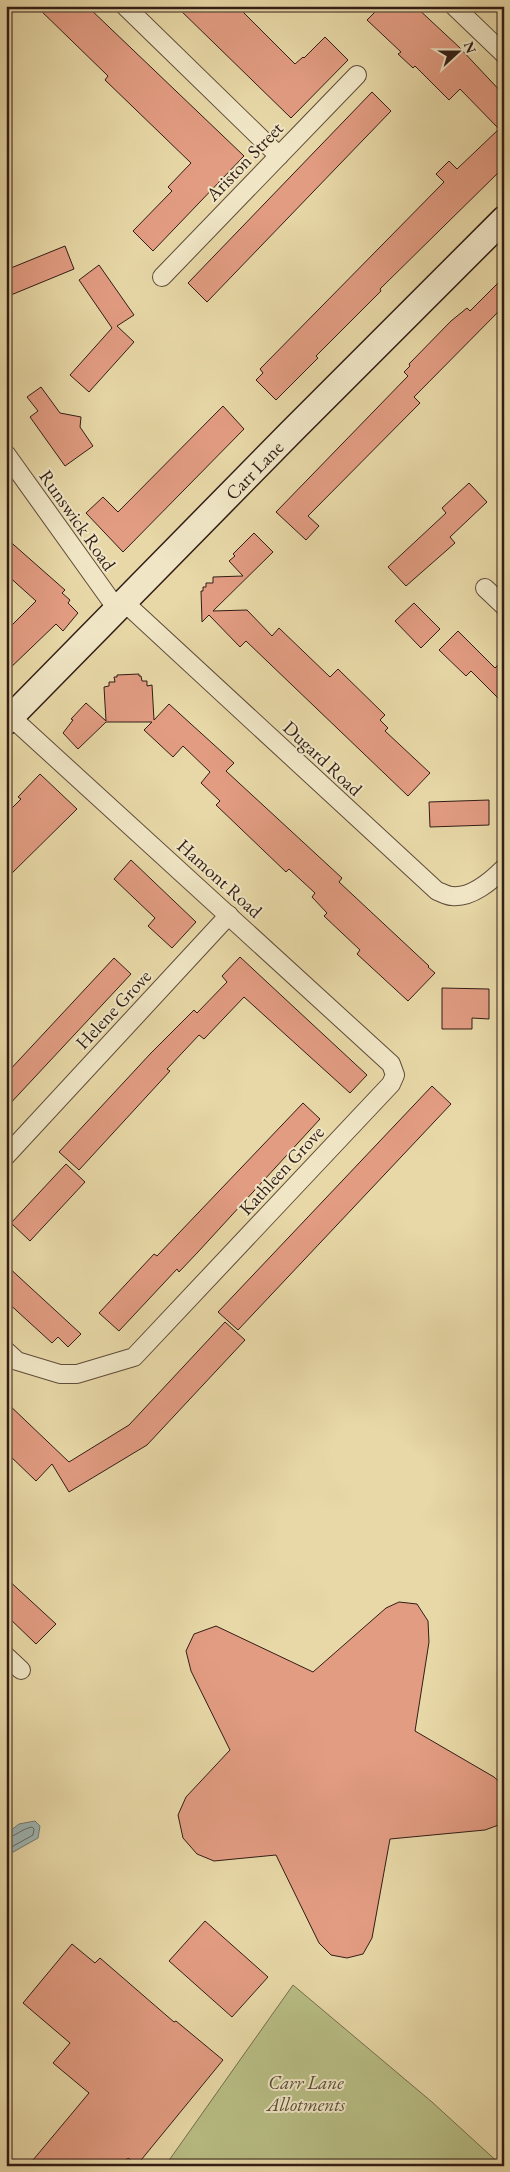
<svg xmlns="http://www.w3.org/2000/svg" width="510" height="2172" viewBox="0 0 510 2172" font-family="'EB Garamond',serif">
  <rect width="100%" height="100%" fill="#e8d8a7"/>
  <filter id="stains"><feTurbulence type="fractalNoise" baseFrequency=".004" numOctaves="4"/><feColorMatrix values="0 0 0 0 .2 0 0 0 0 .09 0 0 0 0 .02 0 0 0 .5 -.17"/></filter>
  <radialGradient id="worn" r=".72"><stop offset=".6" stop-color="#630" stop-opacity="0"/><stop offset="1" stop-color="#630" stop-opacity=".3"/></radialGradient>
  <path fill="#b8be85" stroke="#746e4e" d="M293,1985L432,2102L502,2166H165Z"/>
  <path fill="#9db6b4" stroke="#727975" d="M35,1821L40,1826L38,1838L6,1856V1834L19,1824Z"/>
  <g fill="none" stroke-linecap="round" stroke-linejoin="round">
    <path stroke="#676a65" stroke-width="1" d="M6,1838C15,1837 21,1829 32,1827L34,1829L33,1835L6,1850"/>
  </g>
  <g fill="#e29c82" stroke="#311d16">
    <path d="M36,6H87L244,156L153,251L133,231L172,191L168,187L191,163L105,80L108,76Z"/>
    <path d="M176,6H237L295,64L303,57L304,58L325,37L348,60L291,118Z"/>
    <path d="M381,6H415L459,47L504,95V167L380,289L381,291L316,356L318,358L276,400L256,380L263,373L260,369L444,182L436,174L449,161L457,169L499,129L460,89L449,100L415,66L413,68L398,54L401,52L367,20Z"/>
    <path d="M372,92L391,111L207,302L188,283Z"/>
    <path d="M65,246L74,269L6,297V270Z"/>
    <path d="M99,265L134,315L117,326L134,342L89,392L70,375L112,328L79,280Z"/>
    <path d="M504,277V306L414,397L420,403L308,516L319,526L306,540L276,512L408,376L404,372L410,366L409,364L451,321L467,308L470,311Z"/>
    <path d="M41,387L60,413L81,417L80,427L93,446L65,466L30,417L38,411L27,397Z"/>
    <path d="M223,406L244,429L123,552L86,513L103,497L118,512Z"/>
    <path d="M469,483L487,502L450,537L455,543L406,586L388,567L446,513L442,508Z"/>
    <path d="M254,533L273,552L213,611L247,610L272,636L279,628L330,677L338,669L385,715L380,720L388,728L385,731L430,773L408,796L246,641L240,647L209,615L202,622L201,591H203V587H206V583H213V577L243,576L229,561L235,556L233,554Z"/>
    <path d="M6,538L65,590L62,593L70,600L68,603L78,613L63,631L56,624L6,672V631L36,601L6,574Z"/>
    <path d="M414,603L440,629L421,648L395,621Z"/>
    <path d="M458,631L495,668L504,659V704L471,671L466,676L439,650Z"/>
    <path d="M139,674V676H141L142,681H147V686L152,685L154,720L169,704L234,763L226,771L342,878L339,882L429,966L428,967L435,973L408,1001L357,954L360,950L324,916L327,913L312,897L315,893L289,869L286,872L216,805L220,801L201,783L210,772L183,746L173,757L144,730L152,722H106L78,749L63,733L73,720L71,719L86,703L106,721L104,687L109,686V682H115L114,677H117V675Z"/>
    <path d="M40,774L77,809L6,879V814L21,799L18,797Z"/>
    <path d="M489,800V825L430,827L429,802Z"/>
    <path d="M131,860L196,922L172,948L148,926L155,918L114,879Z"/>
    <path d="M240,957L367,1075L350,1093L244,997L204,1039L199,1035L167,1069L170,1071L79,1170L59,1152L151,1053L194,1010L197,1013L227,982L222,976Z"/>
    <path d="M114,958L131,974L6,1108V1074Z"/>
    <path d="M442,988L489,989V1019L472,1018V1029H442Z"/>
    <path d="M432,1086L451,1104L238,1330L218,1312Z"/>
    <path d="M303,1103L320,1119L198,1252L179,1272L177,1269L119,1331L99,1313L154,1254L157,1256Z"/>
    <path d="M66,1164L85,1182L30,1241L11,1223Z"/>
    <path d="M6,1265L81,1334L68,1347L58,1337L52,1343L6,1301Z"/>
    <path d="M225,1322L245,1340L147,1445L69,1492L52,1464L36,1481L6,1452V1402L69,1462L129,1425Z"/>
    <path d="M6,1578L56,1624L36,1644L6,1615Z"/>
    <path d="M399,1602L417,1604L428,1621L429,1642L415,1731L494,1777L504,1786V1823L485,1830L390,1839L372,1938L363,1954L347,1958L331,1955L319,1943L276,1855L214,1861L197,1854L183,1838L178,1815L186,1797L230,1750L191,1671L186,1651L194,1634L216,1626L313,1672L386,1608Z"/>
    <path d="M205,1921L268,1977L232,2017L169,1961Z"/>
    <path d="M72,1944L95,1963L100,1958L174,2022L176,2021L223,2060L137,2165L128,2158L121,2166H28L89,2093L53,2063L70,2043L23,2003Z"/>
  </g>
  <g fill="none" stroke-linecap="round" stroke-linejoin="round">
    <g stroke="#5f4c3a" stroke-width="20">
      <g id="street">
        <path d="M125,6L279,156"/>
        <path d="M454,6L504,54"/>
        <path d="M162,277L357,75"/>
        <path d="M6,454L117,609"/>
        <path d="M485,588L504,606"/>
        <path d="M124,602L437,891C441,892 447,896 452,896C472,898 491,881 504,868"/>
        <path d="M6,1156L229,915"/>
        <path d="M6,1351L17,1361L60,1374H77L134,1357L391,1084L395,1075L391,1064L11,717"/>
        <path d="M6,1656L21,1670"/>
      </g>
    </g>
    <g stroke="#311d16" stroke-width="28">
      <path id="secondary" d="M6,722L291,432L504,219"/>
    </g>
    <use href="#street" stroke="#f0e6c6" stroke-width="18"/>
    <use href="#secondary" stroke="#f0e6c6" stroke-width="25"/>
  </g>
  <g text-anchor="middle" stroke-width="4" stroke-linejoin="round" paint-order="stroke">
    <g font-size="19" fill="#311d16" stroke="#f0e6c6">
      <text transform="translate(244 161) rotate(-46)" y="7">Ariston Street</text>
      <text transform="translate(254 470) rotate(-46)" y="7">Carr Lane</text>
      <text transform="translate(78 520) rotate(55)" y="7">Runswick Road</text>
      <text transform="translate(323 758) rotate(43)" y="7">Dugard Road</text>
      <text transform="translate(220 878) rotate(42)" y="7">Hamont Road</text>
      <text transform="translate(113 1009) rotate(-47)" y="7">Helene Grove</text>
      <text transform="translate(281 1170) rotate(-47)" y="7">Kathleen Grove</text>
    </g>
    <g font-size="19" font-style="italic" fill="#5a4d37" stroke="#f0e6c6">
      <text x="306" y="2089">Carr Lane<tspan x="306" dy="22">Allotments</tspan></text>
    </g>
  </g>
  <rect width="510" height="2172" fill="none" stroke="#e8d8a7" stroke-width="25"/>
  <rect x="8" y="8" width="495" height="2157" fill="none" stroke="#311d16" stroke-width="2.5"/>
  <rect x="12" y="12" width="485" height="2147" fill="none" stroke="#311d16"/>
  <g transform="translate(458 52) rotate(69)" stroke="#f0e6c6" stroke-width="4" paint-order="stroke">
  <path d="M0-4L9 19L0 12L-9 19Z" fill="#311d16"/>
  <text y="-8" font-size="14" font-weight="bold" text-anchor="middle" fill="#311d16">N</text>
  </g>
  <rect width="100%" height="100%" filter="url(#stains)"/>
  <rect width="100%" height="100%" fill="url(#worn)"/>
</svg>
